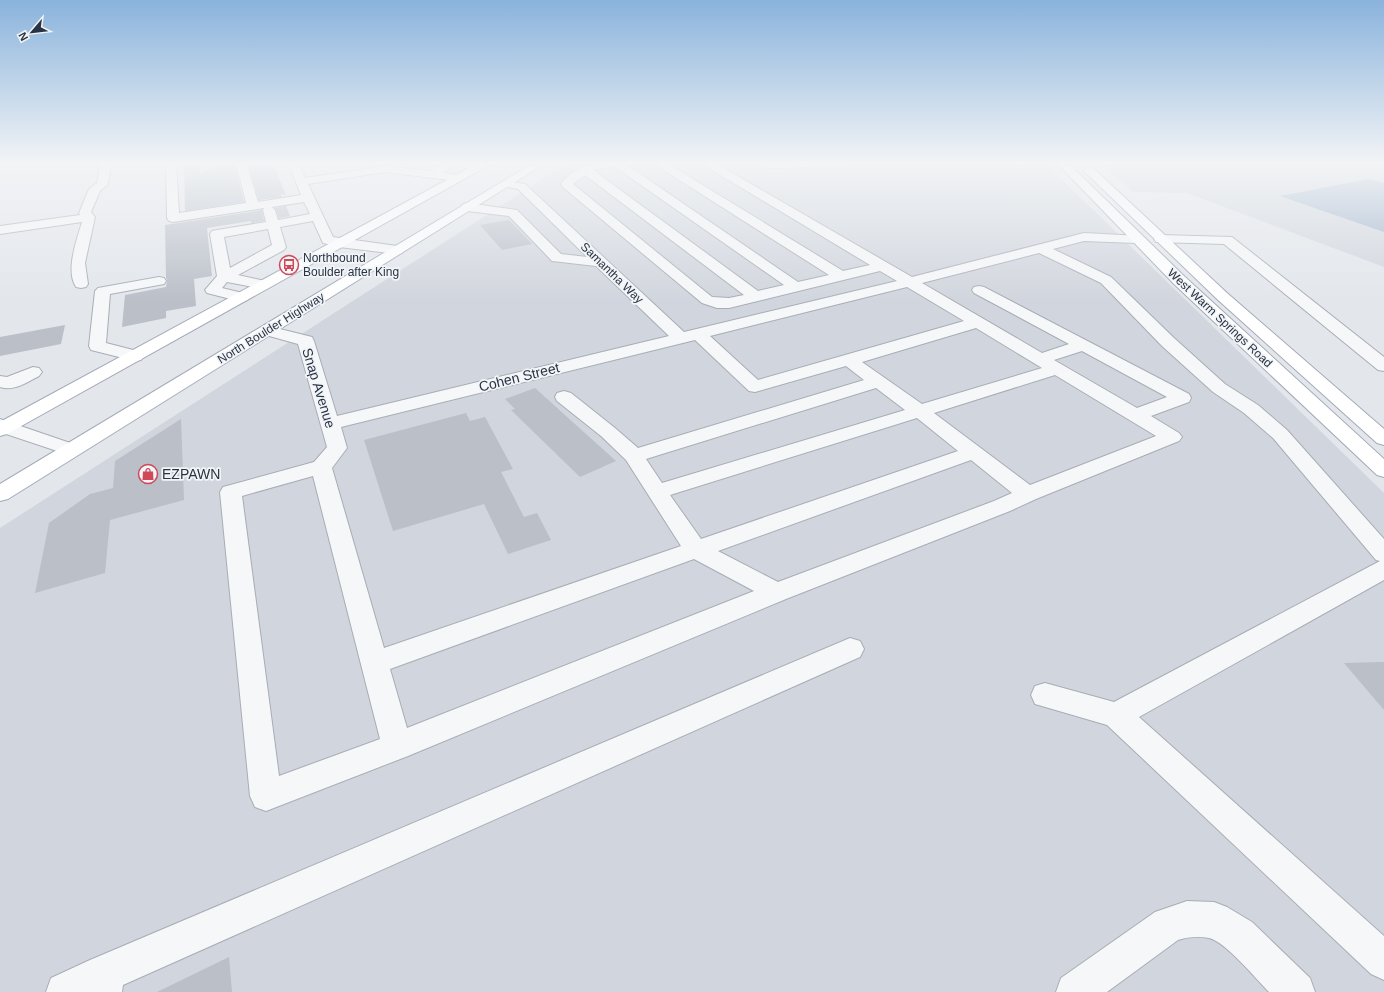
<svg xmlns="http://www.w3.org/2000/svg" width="1384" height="992" viewBox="0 0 1384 992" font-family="Helvetica,sans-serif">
  <rect width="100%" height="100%" fill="#e3e6eb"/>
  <g fill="#d1d5dd">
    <path d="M569,162H1044L1384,493V992H0V528Z"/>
    <path d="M1100,162H1384V267L1187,193L1133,192Z"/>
  </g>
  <path fill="#9eb2cb" d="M1369,179L1384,183V232L1280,196Z"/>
  <g fill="#babfc8">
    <path d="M184,162H198L201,174L218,164H235L244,202L185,211Z"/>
    <path d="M249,162H272L286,195L281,194L282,197L259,200L248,165H250Z"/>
    <path d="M286,206L290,216L279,218L275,208Z"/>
    <path d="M262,210L264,221L251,223V221L207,228L212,276L194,279L196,306L166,311V318L122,327L125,295L166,287L167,280L166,278L165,225Z"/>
    <path d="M509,220L517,228L532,244L502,250L480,225Z"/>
    <path d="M65,325L61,344L0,356V337Z"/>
    <path d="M535,388L616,461L580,477L511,410L515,409L505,399Z"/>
    <path d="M466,413L470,421L485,417L513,469L501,472L524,517L537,513L551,540L508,554L484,504L393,531L364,440Z"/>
    <path d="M181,419L184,500L110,520L105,573L35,593L49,523L90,494L113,488L115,461Z"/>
    <path d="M1384,662V710L1344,663Z"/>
    <path d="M229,957L232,992H157Z"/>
  </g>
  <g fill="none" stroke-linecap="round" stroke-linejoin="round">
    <g stroke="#a8adb5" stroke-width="2">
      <g id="minor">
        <path d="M95,162H110L111,164L108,184L100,191L91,212L95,217L85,263L88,284L86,287L81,288L76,287C65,271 77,239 82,222L0,234V226L80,215L79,213L89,189L97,183L100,166Z"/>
        <path d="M166,162H176L179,213L246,203L236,162H246L258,202L301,195L288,162H298L305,178L385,166L429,171L448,162L480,163L485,166L480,169L455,166L443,172L461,176L463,178L457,181L385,172L308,184L333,237L397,246L402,247L404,250L402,253L397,254L339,247L323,243L313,221L280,227L286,247L284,250L238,275L269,282L271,285L269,288L264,289L227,282L222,288L247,294L250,297L247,300L242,302L207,293L205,290L217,276L210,234L212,231L217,230L266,222L263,210L264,208L173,222L169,221L167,218ZM304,202L310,214L278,220L275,210L272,207ZM268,229L272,245L230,268L224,237Z"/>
        <path d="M599,162H624V163L798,282L829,275L654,164L653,162H665L843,271L870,265L702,164L701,162H713L912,277L1084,233L1141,236L1143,239L1141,242L1136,243L1084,241L1053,249L1111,277L1174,338L1225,384L1258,405L1287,430L1384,539V580L1139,717L1384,936V980L1371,974L1107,725L1035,704L1031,695L1035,686L1045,683L1114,702L1380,561L1376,560L1273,438L1244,413L1213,392L1162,346L1101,283L1039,253L922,283L1042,353L1069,344L974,293L972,290L974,287L979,286L984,287L1189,394L1191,398L1189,402L1151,416L1179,433L1182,437L1179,441L1036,499L1010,511L786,599L408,756L266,811L255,807L250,796L220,492L223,487L314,462L327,447L298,344L262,334L260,331L262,328L268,326L312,337L314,341L337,416L669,336L596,266L552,261L509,216L467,211L463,210L461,207L463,204L467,203L517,210L561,254L587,257L518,189L502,186L500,184L502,182L506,181L525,184L684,332L897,281L880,271L729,308H717L702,303L564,188L561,184C569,172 585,164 599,162ZM614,166L784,285L758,291L593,170ZM585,175L744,295L729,298L712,297L573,184ZM907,287L964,321L758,380L710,336ZM976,328L1042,368L922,404L862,362ZM695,340L749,391L755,392L846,366L864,380L638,448L615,428L571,393L564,391L557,393L555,397L557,401L601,436L626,460L681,546L384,648L332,468L347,448L341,427ZM1082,351L1167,397L1137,408L1054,360ZM1055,375L1156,436L1030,485L934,413ZM876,388L905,410L662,483L646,459ZM917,418L958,451L701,539L670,495ZM971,460L1012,493L994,501L778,582L718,551ZM313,476L380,739L279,776L242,496ZM694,559L754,591L407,728L390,669Z"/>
        <path d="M753,162H864L859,165L780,168H769L754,164Z"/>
        <path d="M1161,235L1232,237L1384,357V371L1378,370L1224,244L1156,242L1154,239L1156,236Z"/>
        <path d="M159,277L164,278L166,281L164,284L110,294L106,343L141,352L144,356L141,360L135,361L91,350L89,346L95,291L98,288Z"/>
        <path d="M33,367L39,368L42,372L39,376C27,382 14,392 0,387V376L7,377Z"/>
        <path d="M0,419L79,446L82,450L79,454L72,456L0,432Z"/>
        <path d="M850,638L860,641L864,649L860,657L123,985L122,992H46L51,978L90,960Z"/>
        <path d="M1187,901L1214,902L1227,907L1252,922L1310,978L1315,992H1269C1256,979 1226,942 1209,938C1199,936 1187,937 1178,940L1107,992H1056L1061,978L1155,912Z"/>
      </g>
    </g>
    <g stroke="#a2a9b7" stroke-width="2">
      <g id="major">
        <path d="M480,162H492L491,164L7,434L0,436V422Z"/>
        <path d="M535,162H547L8,499L0,501V484Z"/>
        <path d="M1056,162H1067L1185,277L1384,459V477L1377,475L1174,284Z"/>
        <path d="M1089,167L1093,168L1227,293L1384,429V445L1377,443L1217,299L1085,172L1084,170Z"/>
      </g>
    </g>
    <use href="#minor" fill="#f6f7f9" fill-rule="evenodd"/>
    <use href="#major" fill="#fff" fill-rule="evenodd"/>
  </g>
  <linearGradient id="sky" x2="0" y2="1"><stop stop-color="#8ab3dc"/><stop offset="0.54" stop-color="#f2f4f6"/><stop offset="1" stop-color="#f2f4f6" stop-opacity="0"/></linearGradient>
  <rect width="1384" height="301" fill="url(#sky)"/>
  <defs>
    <g id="bus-ring" transform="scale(1)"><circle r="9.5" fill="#f2f5f8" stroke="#cf4958" stroke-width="1.5"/><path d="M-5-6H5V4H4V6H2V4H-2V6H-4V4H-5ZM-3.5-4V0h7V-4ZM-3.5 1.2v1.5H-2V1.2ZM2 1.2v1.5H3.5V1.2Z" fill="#cf4958"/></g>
    <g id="shop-ring" transform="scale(1)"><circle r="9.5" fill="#f2f5f8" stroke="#cf4958" stroke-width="1.5"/><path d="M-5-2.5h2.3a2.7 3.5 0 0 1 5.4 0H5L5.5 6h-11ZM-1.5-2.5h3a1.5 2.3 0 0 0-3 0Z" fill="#cf4958"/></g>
  </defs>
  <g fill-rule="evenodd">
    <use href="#bus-ring" x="289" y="265"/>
    <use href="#shop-ring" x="148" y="474"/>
  </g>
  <g text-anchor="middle" stroke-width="3.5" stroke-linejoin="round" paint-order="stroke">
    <g font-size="12" fill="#2a3343" stroke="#f2f5f8" text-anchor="start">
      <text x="303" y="262">Northbound<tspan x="303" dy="14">Boulder after King</tspan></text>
    </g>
    <g font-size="12" fill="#2a3343" stroke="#f2f5f8">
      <text transform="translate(612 273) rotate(44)" y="4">Samantha Way</text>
      <text transform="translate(1220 318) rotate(43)" y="4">West Warm Springs Road</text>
      <text transform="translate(271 328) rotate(-32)" y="4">North Boulder Highway</text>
    </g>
    <g font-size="14" fill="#2a3343" stroke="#f2f5f8">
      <text transform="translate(519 377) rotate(-14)" y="5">Cohen Street</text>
      <text transform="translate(319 388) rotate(73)" y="5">Snap Avenue</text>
    </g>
    <g font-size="14" fill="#2a3343" stroke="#f2f5f8" text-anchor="start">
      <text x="162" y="479">EZPAWN</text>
    </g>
  </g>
  <g transform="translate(32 32) rotate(242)" stroke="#f2f5f8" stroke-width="3" paint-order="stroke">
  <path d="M0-3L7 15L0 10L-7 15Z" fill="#2a3343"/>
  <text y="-6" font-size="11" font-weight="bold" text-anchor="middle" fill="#2a3343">N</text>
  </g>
</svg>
